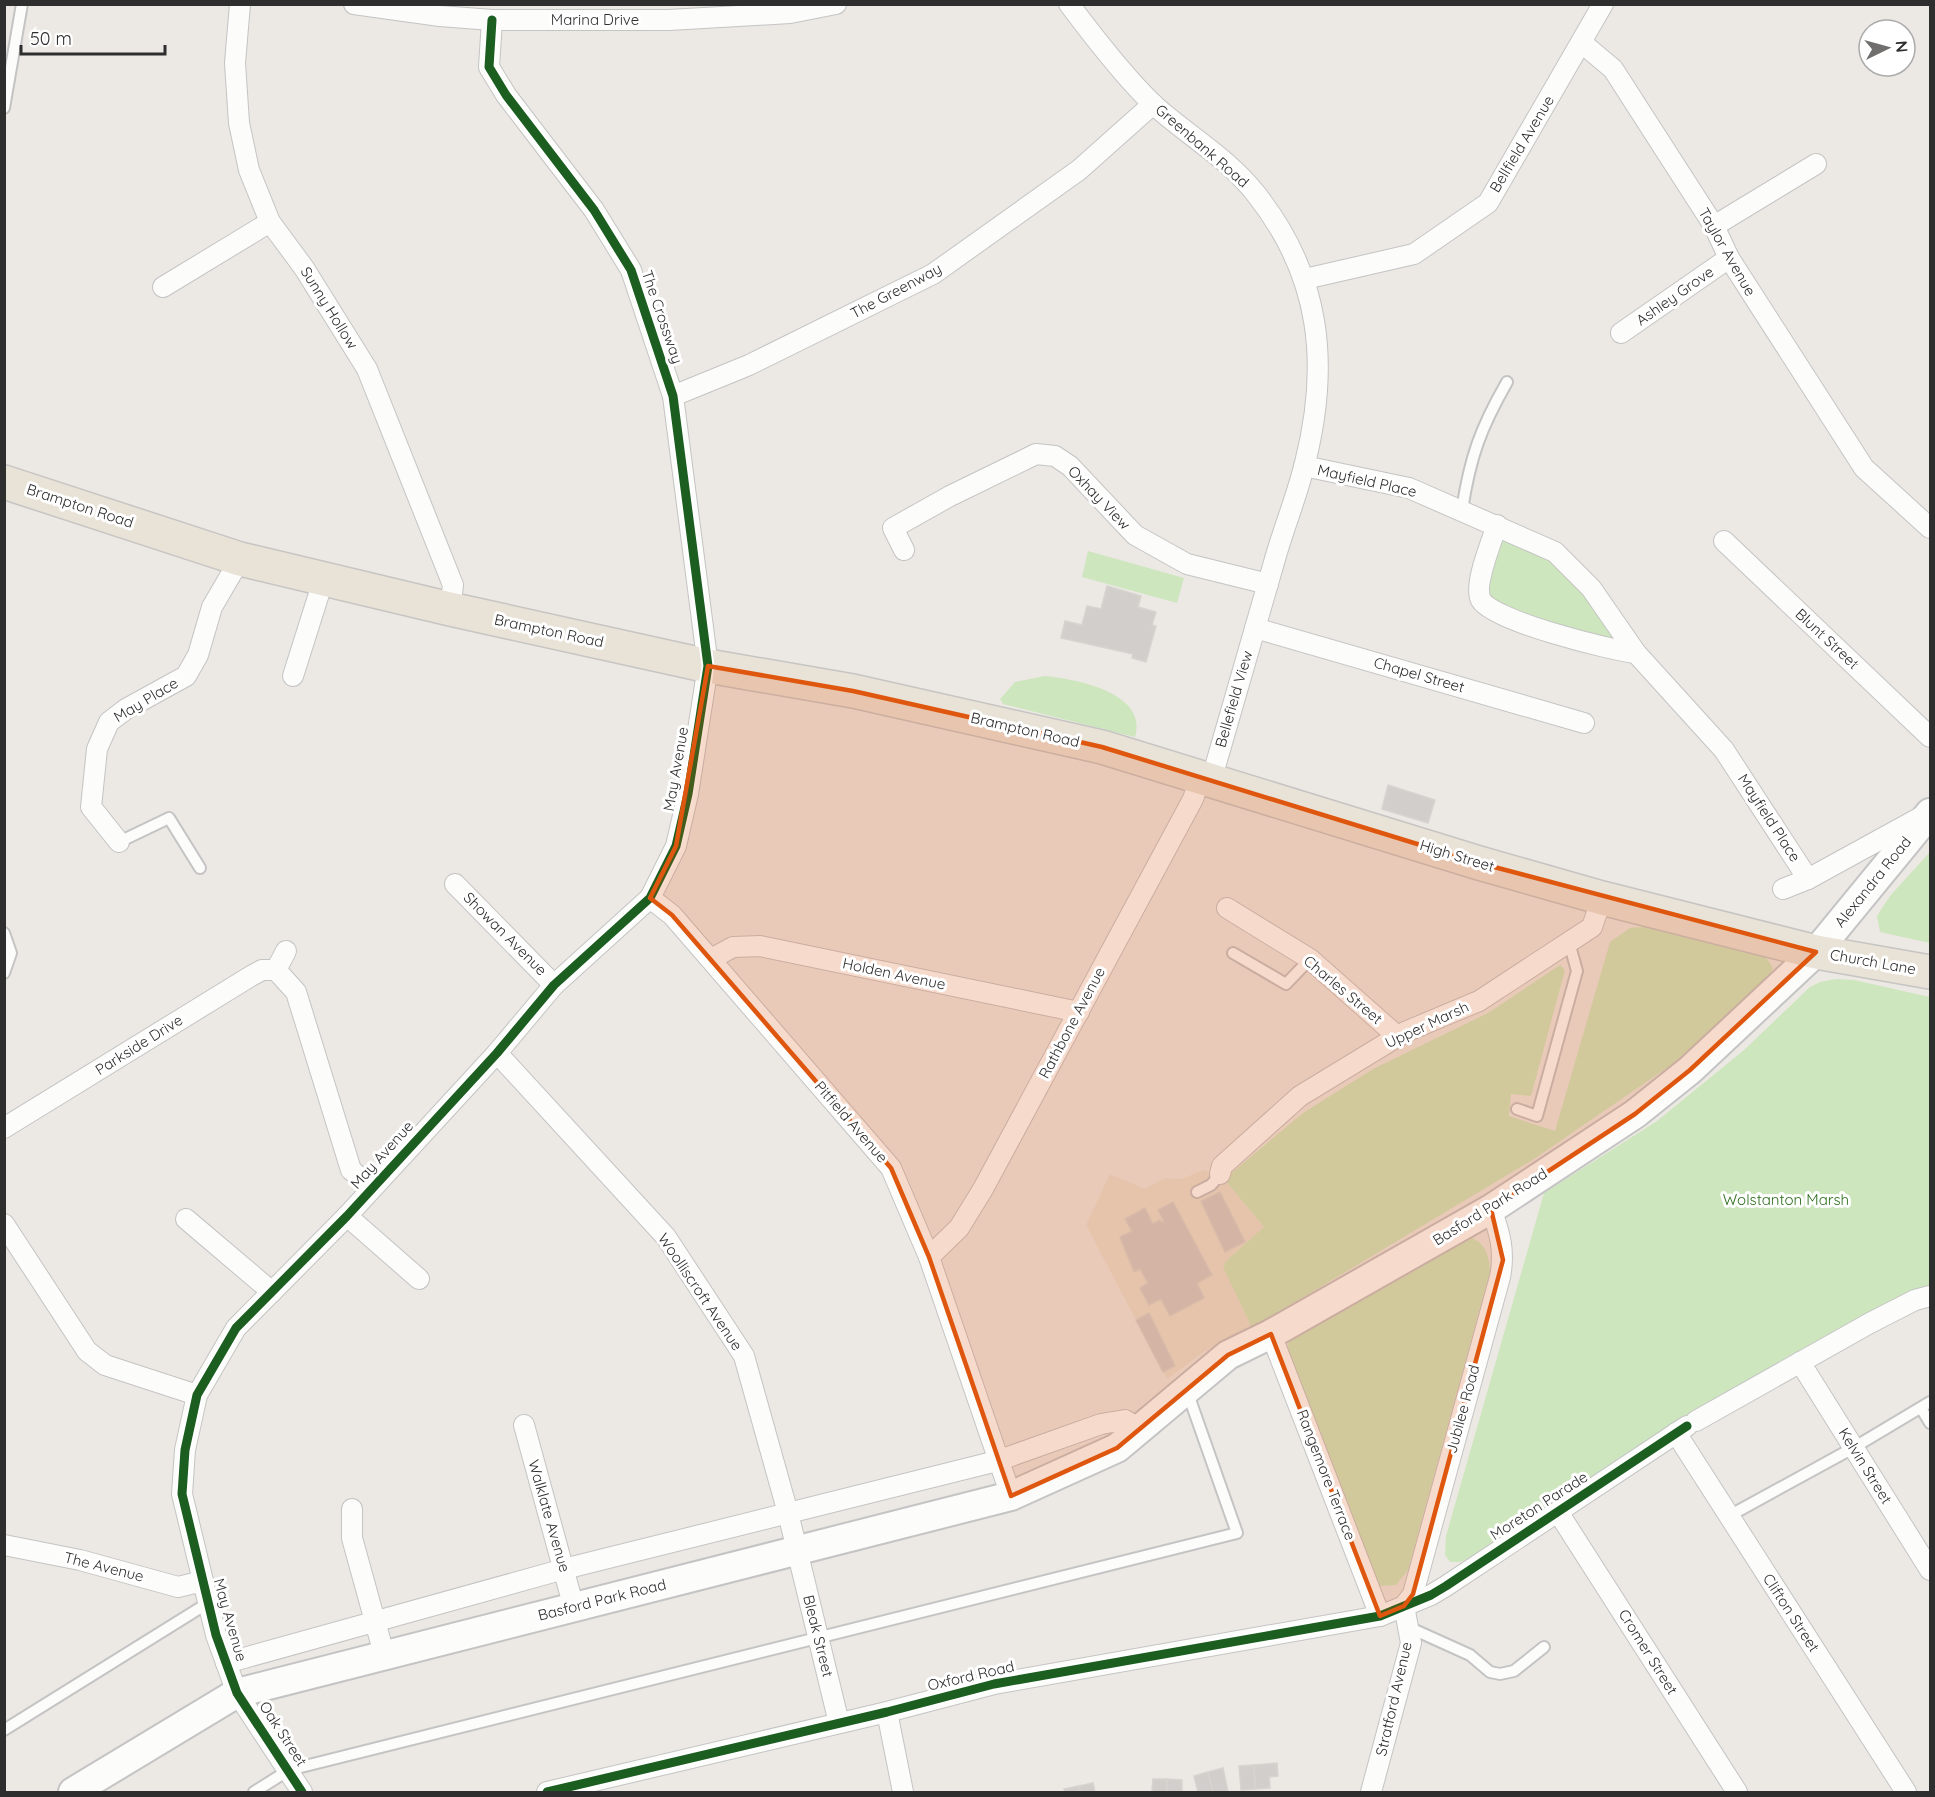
<svg xmlns="http://www.w3.org/2000/svg" width="1935" height="1797" font-family="Quicksand,sans-serif">
<rect width="100%" height="100%" fill="#ece8e4"/>
<!-- education -->
<path fill="#e6e0d3" d="M1204,1170L1224,1179L1264,1227L1226,1261L1223,1267L1252,1328L1205,1351L1167,1379L1086,1225L1110,1174L1145,1189L1165,1178L1181,1179Z"/>
<!-- green -->
<g fill="#cee6be">
<path d="M1497,525L1555,552L1636,653L1481,601Z"/>
<path d="M1088,551L1184,578L1177,603L1082,577Z"/>
<path d="M1045,676C1075,679 1148,692 1135,737L1003,704L1000,699L1015,682Z"/>
<path d="M1930,852V943L1880,932L1877,916L1890,896Z"/>
<path d="M1652,926L1766,957L1773,968L1764,987L1677,1061L1534,1159L1252,1328L1223,1267L1226,1261L1264,1227L1224,1179L1303,1113L1373,1069L1488,1013L1560,965L1565,970L1531,1096L1511,1094L1509,1116L1555,1131L1610,942L1630,928Z"/>
<path d="M1836,979L1854,980L1930,997V1291L1914,1296L1794,1353L1628,1452L1470,1558L1460,1562H1450L1445,1555L1446,1536L1544,1193L1657,1121L1744,1050L1810,987L1820,982Z"/>
<path d="M1466,1236C1485,1241 1489,1254 1490,1272L1408,1570L1396,1585L1379,1586L1287,1355L1289,1339Z"/>
</g>
<!-- building -->
<g fill="#d1cecb" stroke="#d7d4d0" stroke-width="1.5">
<path d="M1107,586L1141,596L1138,607L1156,612L1152,625L1156,626L1146,662L1132,658L1133,654L1061,638L1065,621L1082,625L1087,606L1101,609Z"/>
<path d="M1388,785L1435,800L1428,823L1382,809Z"/>
<path d="M1220,1192L1245,1242L1225,1252L1201,1201Z"/>
<path d="M1173,1202L1212,1275L1197,1283L1204,1298L1170,1316L1161,1299L1149,1305L1140,1288L1148,1283L1140,1269L1134,1272L1120,1237L1132,1231L1125,1219L1145,1208L1153,1224L1160,1220L1161,1222L1164,1221L1158,1210Z"/>
<path d="M1149,1313L1175,1366L1163,1372L1136,1320Z"/>
<path d="M1277,1763L1278,1776L1269,1777L1270,1788L1255,1789L1254,1765Z"/>
<path d="M1254,1765L1255,1789L1241,1790L1239,1766Z"/>
<path d="M1223,1768L1228,1792H1213L1208,1772Z"/>
<path d="M1208,1772L1213,1792H1198L1194,1776Z"/>
<path d="M1153,1779H1167V1792H1152Z"/>
<path d="M1167,1779L1182,1780V1792H1167Z"/>
<path d="M1093,1783L1095,1792H1080L1079,1786Z"/>
<path d="M1079,1786L1080,1792H1065L1064,1789Z"/>
</g>
<g fill="none" stroke-linecap="round" stroke-linejoin="round">
<!-- service casing -->
<g stroke="#c5c4c5" stroke-width="14">
<g id="service">
<path d="M4,108L22,4"/>
<path d="M1462,510C1470,458 1480,429 1507,382"/>
<path d="M119,842L169,818L200,868"/>
<path d="M4,933L11,953L4,973"/>
<path d="M1233,953L1286,984L1310,959"/>
<path d="M1517,1109L1537,1116L1577,971L1569,942"/>
<path d="M1197,1192L1211,1185L1220,1174"/>
<path d="M1921,1408L1930,1423"/>
<path d="M1729,1516L1853,1448L1930,1402"/>
<path d="M1408,1627L1470,1655L1490,1672L1500,1674L1514,1671L1544,1647"/>
<path d="M4,1730L208,1603"/>
<path d="M254,1792L289,1770L1237,1533L1187,1391"/>
</g>
</g>
<!-- minor casing -->
<g stroke="#c5c4c5" stroke-width="22">
<g id="minor">
<path d="M240,4L235,63L239,123L249,170L270,222L304,268L367,369L453,585L450,609"/>
<path d="M354,4L440,16L492,20H669L790,13L836,4"/>
<path d="M1069,4C1093,36 1125,78 1154,105C1187,135 1228,158 1256,194C1321,276 1330,364 1305,463C1297,496 1284,527 1275,559C1254,633 1233,707 1211,781"/>
<path d="M1582,43L1613,69L1714,226L1729,258L1864,468L1930,528"/>
<path d="M1714,226L1816,164"/>
<path d="M1305,279L1414,254L1488,203L1603,4"/>
<path d="M163,287L270,222"/>
<path d="M1621,333L1729,258"/>
<path d="M673,396L749,365L933,274L1079,170L1153,104"/>
<path d="M1304,466L1409,488L1555,552L1591,588L1636,653L1724,750L1808,879L1921,817"/>
<path d="M1497,525C1492,541 1473,585 1481,600C1493,621 1610,650 1636,653"/>
<path d="M1724,541L1930,737"/>
<path d="M904,550L893,528L950,496L1036,454L1055,456L1070,466L1135,535L1187,564L1268,584"/>
<path d="M1255,628L1584,723"/>
<path d="M293,676L324,578"/>
<path d="M119,842L91,807L97,749L109,722L126,709L186,676L198,655L212,607L240,559"/>
<path d="M455,884L554,985"/>
<path d="M1783,889L1808,879"/>
<path d="M650,898L672,915L891,1168L929,1257L1011,1496"/>
<path d="M1227,908L1310,959L1397,1036"/>
<path d="M711,959L733,947L760,946L1079,1012"/>
<path d="M276,970L286,951"/>
<path d="M497,1053L666,1237L744,1356L788,1513L839,1723"/>
<path d="M4,1128L251,976L262,970H276L296,992L351,1170L371,1187"/>
<path d="M1220,1174L1222,1166L1300,1096L1405,1032L1479,1001L1592,927L1602,898"/>
<path d="M347,1216L419,1279"/>
<path d="M186,1219L272,1292"/>
<path d="M4,1224L87,1351L105,1365L197,1395"/>
<path d="M929,1257L959,1228L983,1189L1193,799L1200,778"/>
<path d="M1271,1334L1380,1616"/>
<path d="M1800,1362L1930,1570"/>
<path d="M1696,1421L1870,1323L1915,1300L1930,1296"/>
<path d="M524,1425L574,1608"/>
<path d="M1676,1433L1906,1792"/>
<path d="M352,1509V1538L384,1654"/>
<path d="M1558,1512L1737,1792"/>
<path d="M4,1545L80,1560L178,1587L203,1581"/>
<path d="M1404,1606L1413,1594L1500,1277C1505,1251 1500,1233 1491,1209"/>
<path d="M226,1663L564,1569L997,1461L1101,1424L1125,1420L1140,1429"/>
<path d="M887,1712L903,1792"/>
<path d="M302,1792L237,1693L216,1635L182,1494L185,1450L197,1395L236,1328L347,1216L497,1053L554,985L650,898L676,846L688,794L708,666L673,396L631,270L594,210L506,95L489,67L492,20"/>
<path d="M547,1792L887,1712L994,1684L1380,1616L1431,1595L1446,1586L1687,1426"/>
<path d="M1371,1792L1411,1643L1404,1606"/>
</g>
</g>
<!-- secondary casing -->
<g stroke="#c5c4c5" stroke-width="32">
<path id="secondary" d="M73,1792L237,1693L1011,1496L1117,1448L1228,1355L1271,1334L1491,1209L1635,1114L1690,1070L1816,952L1930,813"/>
</g>
<!-- trunk casing -->
<g stroke="#c6c5c4" stroke-width="36">
<path id="trunk" d="M4,482L240,559L450,609L708,666L853,691L1102,747L1479,863L1602,898L1816,952L1930,972"/>
</g>
<!-- service -->
<use href="#service" stroke="#fcfcfb" stroke-width="10"/>
<!-- minor -->
<use href="#minor" stroke="#fcfcfb" stroke-width="20"/>
<!-- secondary -->
<use href="#secondary" stroke="#fcfcfb" stroke-width="28"/>
<!-- trunk -->
<use href="#trunk" stroke="#e9e2d6" stroke-width="33"/>
<!-- cycleway casing -->
<g stroke="#fff" stroke-width="13">
<g id="cycleway">
<path d="M302,1792L237,1693L216,1635L182,1494L185,1450L197,1395L236,1328L347,1216L497,1053L554,985L650,898L676,846L688,794L708,666L673,396L631,270L594,210L506,95L489,67L492,20"/>
<path d="M547,1792L887,1712L994,1684L1380,1616L1431,1595L1446,1586L1687,1426"/>
</g>
</g>
<!-- cycleway -->
<use href="#cycleway" stroke="#1b5e20" stroke-width="9"/>
</g>
<!-- marked area -->
<path fill="#df570e" fill-opacity="0.2" stroke="#df570e" stroke-width="4.5" stroke-linejoin="round" d="M708,666L853,691L1102,747L1479,863L1816,952L1690,1070L1635,1114L1491,1209L1503,1260L1413,1594L1404,1606L1380,1616L1271,1334L1228,1355L1117,1448L1011,1496L929,1257L891,1168L672,915L650,898L676,846Z"/>
<g text-anchor="middle" stroke-width="6" stroke-linejoin="round" paint-order="stroke">
<!-- street labels -->
<g font-size="15" fill="#2e2e2e" stroke="#fff">
<text x="595" y="25">Marina Drive</text>
<text transform="translate(1522 144) rotate(-59)" y="5">Bellfield Avenue</text>
<text transform="translate(1202 146) rotate(41)" y="5">Greenbank Road</text>
<text transform="translate(1727 252) rotate(60)" y="5">Taylor Avenue</text>
<text transform="translate(896 291) rotate(-28)" y="5">The Greenway</text>
<text transform="translate(1675 296) rotate(-35)" y="5">Ashley Grove</text>
<text transform="translate(329 308) rotate(58)" y="5">Sunny Hollow</text>
<text transform="translate(662 317) rotate(71)" y="5">The Crossway</text>
<text transform="translate(1367 481) rotate(13)" y="5">Mayfield Place</text>
<text transform="translate(1099 498) rotate(46)" y="5">Oxhay View</text>
<text transform="translate(80 506) rotate(18)" y="5">Brampton Road</text>
<text transform="translate(549 631) rotate(12)" y="5">Brampton Road</text>
<text transform="translate(1827 639) rotate(43)" y="5">Blunt Street</text>
<text transform="translate(1419 675) rotate(16)" y="5">Chapel Street</text>
<text transform="translate(1234 699) rotate(-74)" y="5">Bellefield View</text>
<text transform="translate(146 700) rotate(-31)" y="5">May Place</text>
<text transform="translate(1025 730) rotate(13)" y="5">Brampton Road</text>
<text transform="translate(676 769) rotate(-80)" y="5">May Avenue</text>
<text transform="translate(1769 818) rotate(57)" y="5">Mayfield Place</text>
<text transform="translate(1457 856) rotate(17)" y="5">High Street</text>
<text transform="translate(1873 882) rotate(-51)" y="5">Alexandra Road</text>
<text transform="translate(505 934) rotate(45)" y="5">Showan Avenue</text>
<text transform="translate(1873 962) rotate(10)" y="5">Church Lane</text>
<text transform="translate(894 974) rotate(12)" y="5">Holden Avenue</text>
<text transform="translate(1343 990) rotate(40)" y="5">Charles Street</text>
<text transform="translate(1072 1023) rotate(-62)" y="5">Rathbone Avenue</text>
<text transform="translate(1427 1025) rotate(-25)" y="5">Upper Marsh</text>
<text transform="translate(139 1045) rotate(-32)" y="5">Parkside Drive</text>
<text transform="translate(851 1122) rotate(49)" y="5">Pitfield Avenue</text>
<text transform="translate(382 1155) rotate(-48)" y="5">May Avenue</text>
<text transform="translate(1490 1207) rotate(-32)" y="5">Basford Park Road</text>
<text transform="translate(700 1292) rotate(56)" y="5">Woolliscroft Avenue</text>
<text transform="translate(1463 1409) rotate(-75)" y="5">Jubilee Road</text>
<text transform="translate(1865 1466) rotate(58)" y="5">Kelvin Street</text>
<text transform="translate(1326 1475) rotate(69)" y="5">Rangemore Terrace</text>
<text transform="translate(1539 1506) rotate(-33)" y="5">Moreton Parade</text>
<text transform="translate(549 1516) rotate(74)" y="5">Walklate Avenue</text>
<text transform="translate(104 1567) rotate(14)" y="5">The Avenue</text>
<text transform="translate(602 1600) rotate(-14)" y="5">Basford Park Road</text>
<text transform="translate(1791 1613) rotate(57)" y="5">Clifton Street</text>
<text transform="translate(230 1620) rotate(74)" y="5">May Avenue</text>
<text transform="translate(818 1636) rotate(76)" y="5">Bleak Street</text>
<text transform="translate(1648 1652) rotate(58)" y="5">Cromer Street</text>
<text transform="translate(971 1676) rotate(-13)" y="5">Oxford Road</text>
<text transform="translate(1394 1699) rotate(-77)" y="5">Stratford Avenue</text>
<text transform="translate(283 1734) rotate(57)" y="5">Oak Street</text>
</g>
<!-- park labels -->
<g font-size="15" fill="#2c6e1b" stroke="#fff">
<text x="1786" y="1205">Wolstanton Marsh</text>
</g>
</g>
<!-- border -->
<rect width="1935" height="1797" fill="none" stroke="#2e2e2e" stroke-width="12"/>
<!-- north arrow -->
<g transform="translate(1887 48) rotate(85)"><circle r="28" fill="#ffffff" stroke="#ababab" stroke-width="1.5"/>
<path d="M0-4.5L10 22L0 15L-10 22Z" fill="#706f6e"/>
<text y="-9" font-size="16" font-weight="bold" text-anchor="middle" fill="#2e2e2e">N</text>
</g>
<!-- scale -->
<path d="M21 45v9h144v-9" fill="none" stroke="#2e2e2e" stroke-width="3"/>
<text x="30" y="45" font-size="18" fill="#2e2e2e" stroke="#ffffff" stroke-width="4.5" paint-order="stroke">50 m</text>
</svg>
